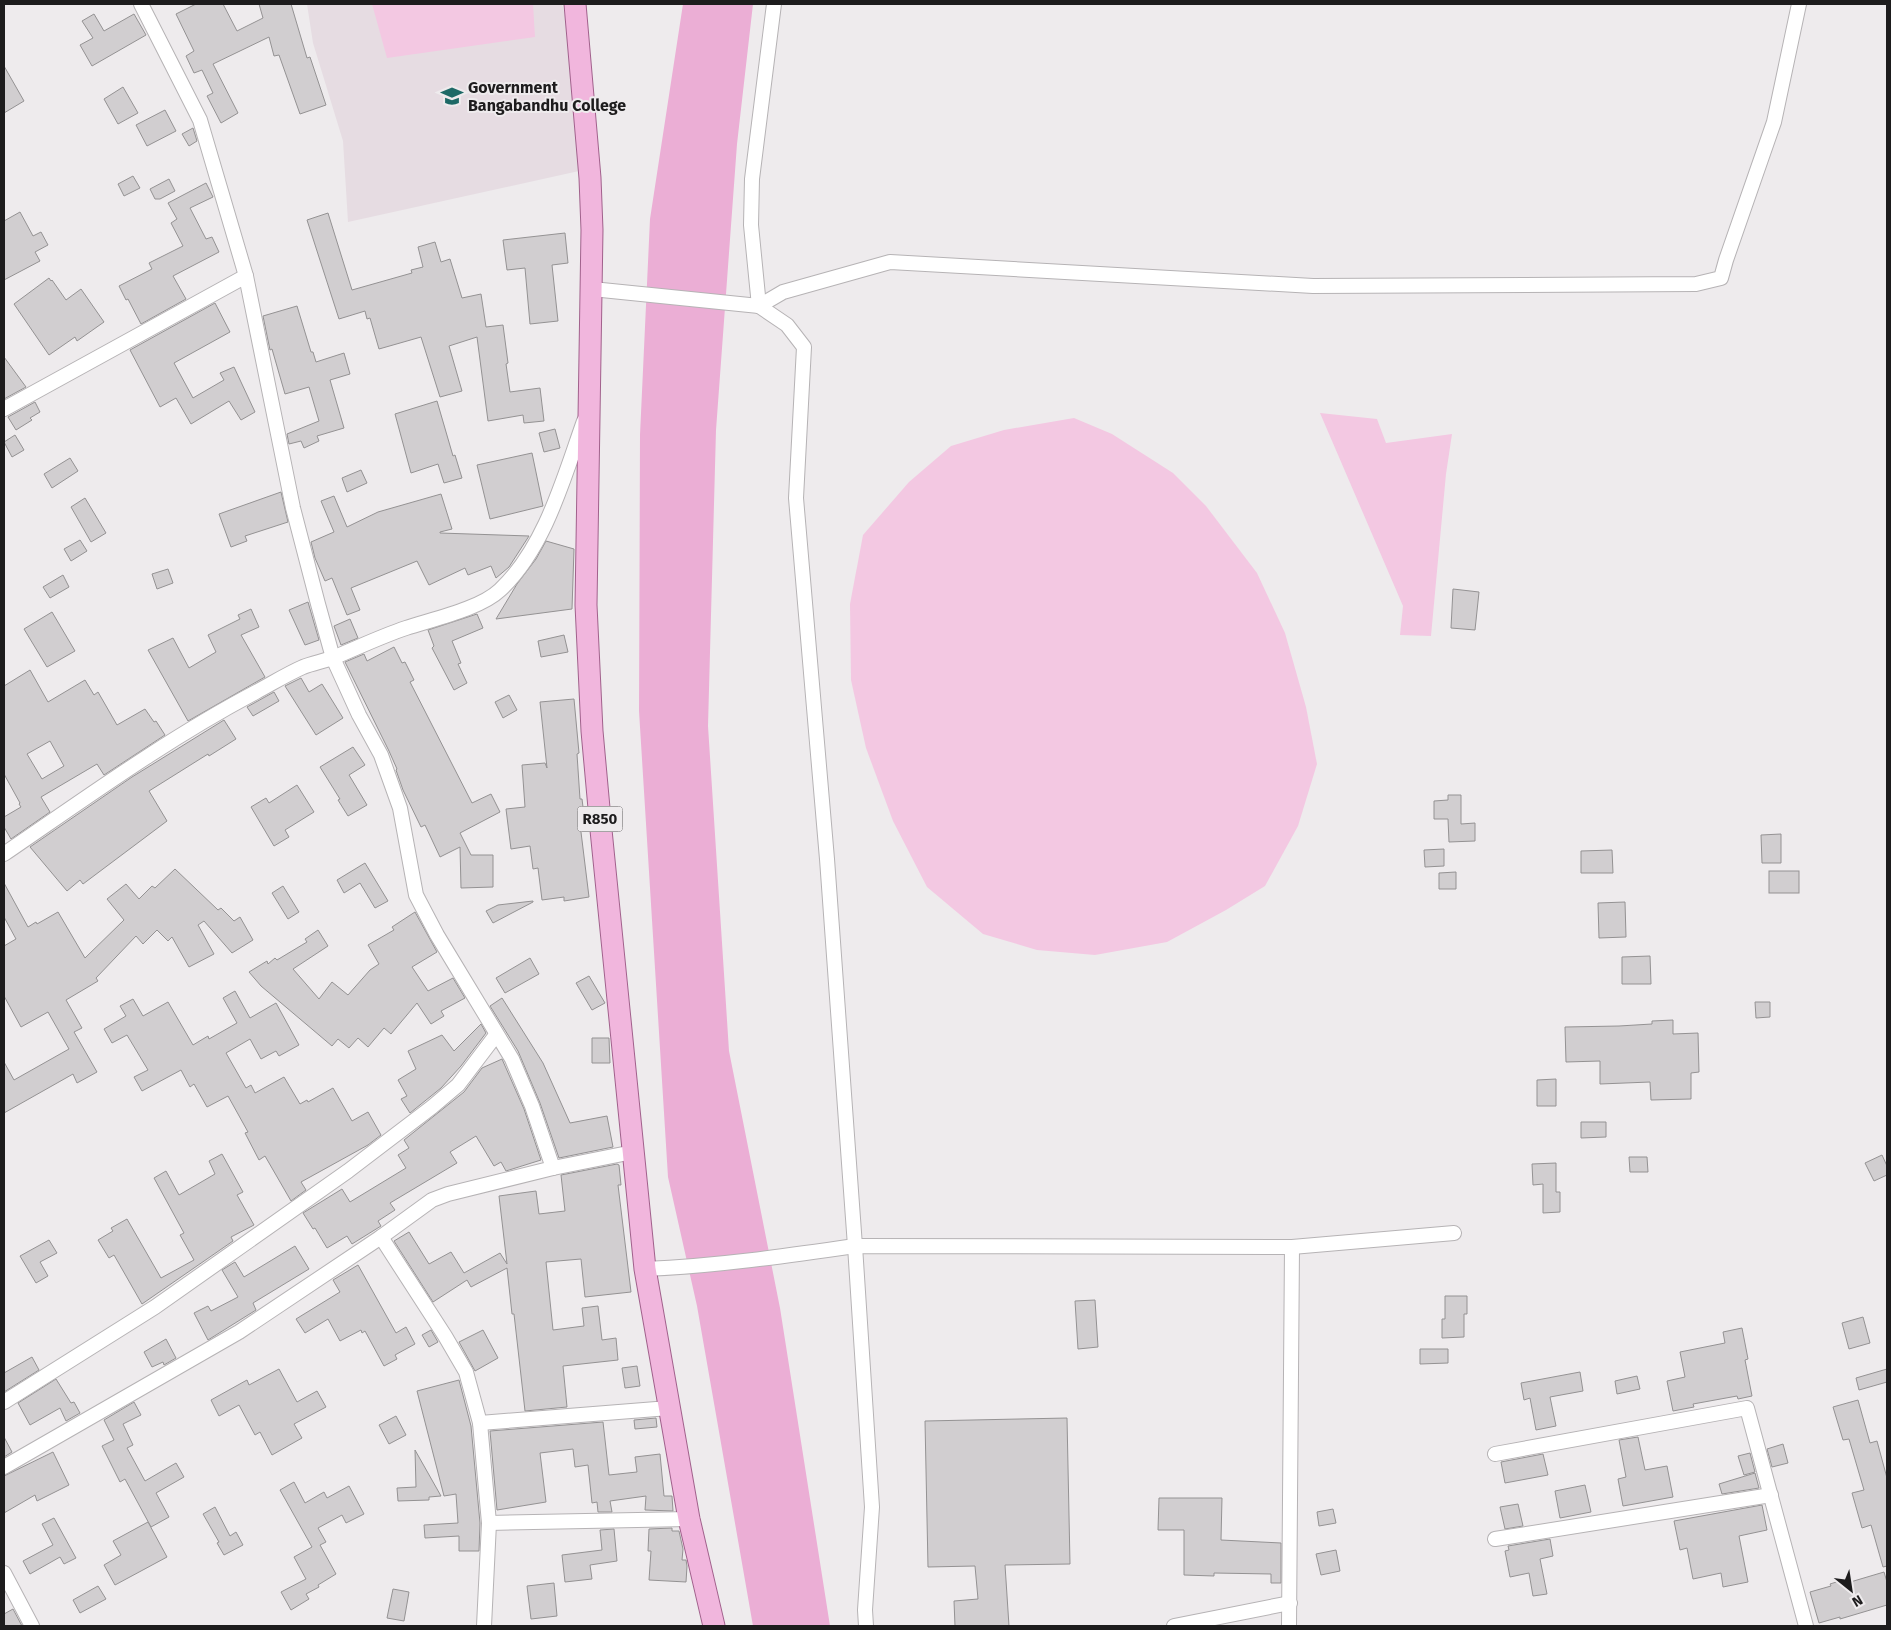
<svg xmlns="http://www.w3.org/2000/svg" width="1891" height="1630" font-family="'Fira Sans',sans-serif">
<rect width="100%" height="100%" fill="#eeebed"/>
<!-- built -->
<path fill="#e6dce2" d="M307,4H562L574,50L579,171L348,222L343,141L313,43Z"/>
<!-- green -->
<g fill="#f3c8e2">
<path d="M372,4H533L535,37L387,58Z"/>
<path d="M1320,413L1377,419L1386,443L1452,434L1446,474L1431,636L1400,635L1403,606Z"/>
<path d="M1074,418L1112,434L1173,473L1206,506L1257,573L1285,633L1306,707L1317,764L1298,826L1265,886L1226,910L1167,942L1095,955L1037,950L983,934L927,887L893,821L866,748L851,680L850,604L863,535L909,482L951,446L1004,430Z"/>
</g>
<!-- water -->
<path fill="#ebaed5" d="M683,4H753L737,144L716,430L708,726L729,1051L780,1308L830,1626H753L697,1306L668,1177L639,711L640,435L650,219Z"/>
<!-- building -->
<g fill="#d1ced0" stroke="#949293" fill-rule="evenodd">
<path d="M196,4H223L237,31L263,18L259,4H291L307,58L310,57L326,105L300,114L279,55L274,56L269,37L213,64L238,113L221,123L207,96L213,93L202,70L194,73L186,56L194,51L176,14Z"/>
<path d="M94,14L104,31L134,14L146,35L92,66L80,45L93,38L82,21Z"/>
<path d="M4,66L24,101L4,113Z"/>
<path d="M123,87L138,113L118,124L104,99Z"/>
<path d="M165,110L176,131L147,146L136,125Z"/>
<path d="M193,128L197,141L189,146L182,134Z"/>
<path d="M133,176L140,188L124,196L118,184Z"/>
<path d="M169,179L175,191L160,199H155L150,189Z"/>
<path d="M206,183L213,197L190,208L206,239L212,237L219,252L173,276L186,299L141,324L128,299L126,300L119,286L152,269L149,263L183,246L171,223L177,219L168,203Z"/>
<path d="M20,212L33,236L41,232L48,245L35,252L40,261L4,280V221Z"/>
<path d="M328,213L352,290L412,273L411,270L423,267L418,247L435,242L441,262L450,259L462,298L481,294L486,327L503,325L508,363L506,364L510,392L540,388L544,421L524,423L523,415L488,421L477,337L449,346L462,391L440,397L421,337L379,349L370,318L367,319L365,311L339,319L307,220Z"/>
<path d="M565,233L568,263L552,265L558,321L530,324L525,268L507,270L503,240Z"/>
<path d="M49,278L51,281L52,280L66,300L81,289L104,322L77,341L75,337L49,355L14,304Z"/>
<path d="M215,303L230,332L174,363L193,398L224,380L220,373L234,367L255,412L241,420L229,401L191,424L176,398L160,407L130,350Z"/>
<path d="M297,306L311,352H313L316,362L344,353L350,374L330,380L344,428L317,436L319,441L304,448L301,441L289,444L287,434L319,421L309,387L285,394L272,349L270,350L263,316Z"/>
<path d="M4,357L26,387L4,399Z"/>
<path d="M437,401L453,456L455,455L462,478L444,483L438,464L411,473L395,414Z"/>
<path d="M35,402L40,412L30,418L32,420L16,430L8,417Z"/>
<path d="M555,429L560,448L544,452L539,433Z"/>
<path d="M15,435L24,450L12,457L4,442Z"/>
<path d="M532,453L543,506L490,519L477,465Z"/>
<path d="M70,458L78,471L52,488L44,474Z"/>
<path d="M361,470L367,483L347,492L342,478Z"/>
<path d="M281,492L288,522L245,536L247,541L231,547L219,514Z"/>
<path d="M441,494L452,529L440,532V533L529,536L509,567L496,578L491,566L468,575L465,568L429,585L417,561L351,588L360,610L347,615L332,578L325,581L315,558L311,542L334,532L321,501L334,496L347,527L378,512Z"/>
<path d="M85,498L106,533L91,542L71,507Z"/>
<path d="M80,540L87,551L71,561L64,549Z"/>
<path d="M546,541L574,549L572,609L496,619L517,584L536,559Z"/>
<path d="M168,569L173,583L157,589L152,574Z"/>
<path d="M63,575L69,587L50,598L43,587Z"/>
<path d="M1453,589L1479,592L1475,630L1451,628Z"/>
<path d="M308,602L319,640L305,645L289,610Z"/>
<path d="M251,609L259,627L241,635L265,677L188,721L148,650L173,638L189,668L216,652L208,635L240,619L238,615Z"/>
<path d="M52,612L75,651L47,667L24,629Z"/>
<path d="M477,614L483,628L452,641L461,663L458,664L467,683L454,690L432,648L434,646L428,630Z"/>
<path d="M350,619L358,638L341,645L334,626Z"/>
<path d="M564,635L568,652L541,657L538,641Z"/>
<path d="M394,647L402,663L405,662L414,680L410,682L472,803L491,794L500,812L460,833L471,855H493V887L461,888L460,847L440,857L425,825L421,827L403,790L396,770L397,769L389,751L345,662L364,654L367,661Z"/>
<path d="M30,670L48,702L85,680L94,695L98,692L117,725L145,709L154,722L156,721L165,735L104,775L97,764L41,797L50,812L11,839L4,827V817L21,807L19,804L20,803L4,774V686ZM50,741L64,766L42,779L27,754Z"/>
<path d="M301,678L309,692L322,684L343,718L316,735L285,686Z"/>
<path d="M274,692L279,701L253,716L247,707Z"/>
<path d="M509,695L517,710L503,718L495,702Z"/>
<path d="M574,699L579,753L577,754L580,799H582L585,823L580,824L589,897L564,901V897L542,900L538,868L533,869L530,846L511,849L506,809L525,807L522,765L545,763L547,768L540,702Z"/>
<path d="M224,720L236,739L209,756L208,754L149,791L167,821L83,884L80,880L67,891L30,847L132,777Z"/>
<path d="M353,747L365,765L349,775L367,805L348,816L338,800L340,799L320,767Z"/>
<path d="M297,785L314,812L285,830L289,837L274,846L251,807L266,798L269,803Z"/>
<path d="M1448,795H1461V824L1475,823V841L1449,842L1448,819H1434V801L1448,800Z"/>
<path d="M1781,834V863H1762L1761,835Z"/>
<path d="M1444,849V866L1425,867L1424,850Z"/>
<path d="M1612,850L1613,873H1581V851Z"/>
<path d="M365,863L388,901L375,908L360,883L344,893L337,880Z"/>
<path d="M175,869L218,910L221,908L234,921L240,917L253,940L232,953L204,921L198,925L214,954L189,967L172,937L168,941L157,930L143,944L136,936L96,978L98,981L66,1000L82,1028L74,1032L97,1072L77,1083L73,1074L4,1113V1062L14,1080L69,1049L48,1012L21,1027L4,996V946L16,939L4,917V883L28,927L36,922L37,924L58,912L85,958L124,920L107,899L126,884L139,899L152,886L155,888Z"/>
<rect x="1769" y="871" width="30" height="22"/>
<path d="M1456,872V889H1439V873Z"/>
<path d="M283,886L299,912L288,919L272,893Z"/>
<path d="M533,901V902L493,923L486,911L498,905Z"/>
<path d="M1625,902L1626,937L1599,938L1598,903Z"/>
<path d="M415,912L437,952L412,967L428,991L453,978L465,998L441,1011L444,1016L431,1024L417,1003L391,1034L384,1028L368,1047L358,1038L349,1048L338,1039L332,1046L261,986L249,972L267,961L268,964L275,958L277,960L307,942L305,939L318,930L328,946L293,969L319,999L332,982L348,995L370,970L379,964L368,945L394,930L392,927Z"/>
<path d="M1650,956L1651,984H1622V957Z"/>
<path d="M530,958L539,974L505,993L496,978Z"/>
<path d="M589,976L605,1003L592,1010L576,983Z"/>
<path d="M235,991L250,1018L276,1003L299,1045L279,1056L276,1051L261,1059L250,1039L226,1053L246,1088L251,1085L255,1093L284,1077L300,1104L307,1100L308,1102L333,1088L352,1121L368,1112L381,1135L368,1145L301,1182L306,1190L291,1201L265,1156L259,1160L245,1133L248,1132L228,1096L207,1107L194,1084L190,1087L181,1070L142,1091L134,1077L148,1070L127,1035L112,1043L104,1029L126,1016L120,1006L133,999L143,1016L168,1002L193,1045L208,1036L209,1039L237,1023L223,998Z"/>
<path d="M502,998L543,1063L570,1123L607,1116L613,1147L559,1158L540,1103L518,1051L490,1006Z"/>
<path d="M1755,1002H1770V1017L1756,1018Z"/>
<path d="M1673,1020V1034L1698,1033L1699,1072L1691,1073V1099L1651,1100L1650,1082L1600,1084V1061L1566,1062L1565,1027L1619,1026L1652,1024V1021Z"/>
<path d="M481,1024L486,1033L461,1066L441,1088L410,1113L401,1099L407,1096L398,1080L416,1069L408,1051L442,1035L454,1051Z"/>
<path d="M592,1038H609L610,1063H592Z"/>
<path d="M502,1059L524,1109L541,1160L506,1171L501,1162L494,1166L476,1136L450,1152L457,1163L390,1203L395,1210L378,1221L381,1226L352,1244L347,1236L327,1248L315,1228L313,1229L303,1213L342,1189L350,1202L406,1168L398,1155L409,1148L404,1140L464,1092L482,1068Z"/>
<path d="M1556,1079V1106H1537V1080Z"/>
<path d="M1581,1122H1606V1137L1581,1138Z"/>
<path d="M222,1154L243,1192L237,1195L254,1225L231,1237L233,1241L142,1304L114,1255L109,1258L98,1240L113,1231L111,1228L127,1219L161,1278L194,1260L180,1235L184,1233L154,1178L166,1171L179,1195L215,1174L209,1161Z"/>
<path d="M1882,1155L1887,1166V1175L1874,1181L1865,1163Z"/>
<path d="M1629,1157H1647L1648,1172H1630Z"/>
<path d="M1556,1163V1192H1560V1212L1543,1213V1184L1533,1185L1532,1164Z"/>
<path d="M617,1164L619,1165L621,1185H618L631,1292L585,1297L581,1259L546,1262L553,1330L584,1326L582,1308L598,1306L602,1340L616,1338L618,1360L563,1366L567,1407L525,1411L514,1314H512L507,1268L471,1287L467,1280L433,1302L394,1241L409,1232L429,1264L451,1252L464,1273L500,1253L507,1264L499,1196L536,1191L539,1214L565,1211L561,1175Z"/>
<path d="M49,1240L57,1253L40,1262L48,1276L36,1283L20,1256Z"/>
<path d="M295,1246L309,1269L253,1303L256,1310L208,1340L194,1313L208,1306L211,1311L238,1297L222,1270L235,1262L244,1277Z"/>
<path d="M358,1265L396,1333L406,1327L415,1344L395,1355L397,1359L384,1366L365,1331L362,1333L361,1330L340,1341L328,1319L305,1333L296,1319L340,1292L333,1280Z"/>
<path d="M1445,1296H1467V1314H1464V1337L1442,1338V1319H1445Z"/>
<path d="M1095,1300L1098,1347L1078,1349L1075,1301Z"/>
<path d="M1863,1317L1870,1343L1849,1349L1842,1323Z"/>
<path d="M1742,1328L1748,1359L1745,1360L1752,1396L1738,1399L1737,1396L1693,1404L1694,1407L1673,1411L1667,1381L1685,1377L1680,1352L1725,1343L1723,1332Z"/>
<path d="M431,1330L438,1342L429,1347L422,1335Z"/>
<path d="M483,1330L498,1358L475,1371L459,1342Z"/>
<path d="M166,1339L176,1358L164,1365L163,1362L152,1367L144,1352Z"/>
<path d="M1420,1349H1448V1363L1420,1364Z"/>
<path d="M32,1357L39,1370L4,1392V1373Z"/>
<path d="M637,1366L640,1386L625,1388L622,1368Z"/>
<path d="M279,1369L297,1402L317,1391L326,1407L294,1424L302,1438L272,1455L260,1432L255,1435L239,1405L219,1416L211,1400L247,1380L249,1385Z"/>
<path d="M1887,1369V1382L1859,1390L1856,1378Z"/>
<path d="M1580,1372L1583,1391L1550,1397L1556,1426L1536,1430L1530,1398L1524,1400L1521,1383Z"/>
<path d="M1637,1376L1640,1389L1617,1394L1615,1381Z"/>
<path d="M56,1379L71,1403L74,1402L80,1413L66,1421L60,1408L30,1425L18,1403Z"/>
<path d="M459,1380L471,1426L480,1523L479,1551H459V1536L425,1538L424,1525L458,1523L456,1494L444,1496L417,1391Z"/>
<path d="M1858,1400L1870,1443L1877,1441L1887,1478V1566L1883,1567L1871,1525L1862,1528L1852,1493L1864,1490L1849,1439L1843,1440L1833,1407Z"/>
<path d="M134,1402L141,1415L123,1424L133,1445L127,1448L145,1481L176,1463L184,1477L156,1493L169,1517L151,1527L125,1479L120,1482L102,1446L114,1440L104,1420Z"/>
<path d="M396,1416L406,1435L389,1444L379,1425Z"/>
<path d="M656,1418L657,1427L635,1429L634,1420Z"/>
<path d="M1067,1418L1070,1564L1005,1565L1009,1626H955L954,1601L978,1599L975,1566L928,1567L925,1421Z"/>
<path d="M603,1422L609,1475L637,1472L635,1457L660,1454L664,1496H672L673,1511L645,1510L646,1496L610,1501L612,1512H598L597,1502L592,1503L588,1465L575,1467L573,1449L540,1453L546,1502L497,1510L490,1431Z"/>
<path d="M4,1437L12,1452L4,1457Z"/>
<path d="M1638,1437L1645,1470L1667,1466L1673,1497L1623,1506L1618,1479L1626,1477L1619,1440Z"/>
<path d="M1783,1444L1788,1463L1772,1467L1767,1449Z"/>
<path d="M415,1450L441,1496L429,1497V1500L398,1501L397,1488L416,1487Z"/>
<path d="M53,1452L69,1485L37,1501L35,1495L4,1513V1476Z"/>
<path d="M1750,1453L1755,1472L1744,1475L1738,1456Z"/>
<path d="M1543,1454L1548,1475L1505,1483L1501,1462Z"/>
<path d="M1755,1473L1759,1488L1722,1494L1719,1484Z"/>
<path d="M294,1482L305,1503L324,1492L327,1498L349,1486L364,1514L346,1523L342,1515L318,1528L326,1542L320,1545L336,1574L318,1585L319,1587L306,1594L309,1599L291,1610L281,1592L306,1579L294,1557L312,1547L280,1490Z"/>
<path d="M1585,1485L1591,1512L1560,1518L1555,1491Z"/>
<path d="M1159,1498H1222L1221,1540L1281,1543V1583H1271V1574L1214,1573V1576L1184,1575V1530H1158Z"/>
<path d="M1518,1504L1523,1526L1505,1529L1500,1507Z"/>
<path d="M1762,1505L1767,1530L1739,1536L1748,1582L1723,1587L1721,1573L1693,1579L1687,1548L1680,1550L1674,1521Z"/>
<path d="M215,1507L230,1536L236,1532L243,1545L224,1555L217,1543L219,1542L203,1514Z"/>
<path d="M1333,1509L1336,1523L1319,1526L1317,1512Z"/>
<path d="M54,1518L76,1558L64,1564L60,1557L30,1574L23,1561L53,1545L42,1524Z"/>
<path d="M148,1522L167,1557L115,1585L104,1565L121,1555L113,1541Z"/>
<path d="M672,1528V1531H679L683,1549L682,1560H686L687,1566L686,1582L649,1580L651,1551H648L649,1529Z"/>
<path d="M614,1529L617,1561L590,1565L592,1579L565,1582L562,1555L602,1550L600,1530Z"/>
<path d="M1550,1539L1553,1556L1540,1559L1547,1594L1533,1596L1529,1573L1510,1577L1505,1551L1509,1550L1508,1546Z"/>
<path d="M1336,1550L1340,1571L1321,1575L1316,1554Z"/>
<path d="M1884,1572L1887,1582V1605L1840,1619V1617L1819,1623L1810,1592L1831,1586L1830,1584L1846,1579L1847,1583Z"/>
<path d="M554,1583L557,1616L531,1619L527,1586Z"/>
<path d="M98,1586L106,1599L80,1613L73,1600Z"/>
<path d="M393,1589L409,1592L404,1621L387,1618Z"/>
<path d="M13,1609L22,1626H4V1614Z"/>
</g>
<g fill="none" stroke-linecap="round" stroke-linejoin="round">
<!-- minor casing -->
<g stroke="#b6b3b5" stroke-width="16">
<g id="minor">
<path d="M141,4L200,120L246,276L293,508L318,604L333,658L359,715L381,755L400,808L416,895L437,935L512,1059L532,1106L553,1168"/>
<path d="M592,289L759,306L787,325L804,347L796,498L827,859L855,1246L872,1507L865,1610L866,1626"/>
<path d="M759,306L783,292L890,262L1313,286L1696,284L1721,278L1726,260L1774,122L1799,4"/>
<path d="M759,306L751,225L752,179L774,4"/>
<path d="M4,409L246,276"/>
<path d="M4,854C86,798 167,739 256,692C271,684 287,674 303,667C313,663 325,661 335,657C359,647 382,636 406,628C433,619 480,609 500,590C545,548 564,477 584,421"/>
<path d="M381,1237L445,1336L466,1372L480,1423L489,1523L484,1626"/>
<path d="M645,1269C716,1266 786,1256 855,1246L1292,1247L1454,1233"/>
<path d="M4,1402L155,1307L348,1171L432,1107L458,1085L496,1035"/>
<path d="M480,1423L669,1408"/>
<path d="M1495,1454L1747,1408L1806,1626"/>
<path d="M4,1467L239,1332L381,1237L432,1200L448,1194L553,1168L633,1152"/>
<path d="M489,1523L689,1519"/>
<path d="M1495,1539L1771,1495"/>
<path d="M4,1573L32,1626"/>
<path d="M1174,1626L1290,1603"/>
<path d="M1289,1626L1292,1247"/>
</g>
</g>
<!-- primary casing -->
<g stroke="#a1618c" stroke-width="23">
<path id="primary" d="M575,4L590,178L592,230L586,605L592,731L601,830L645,1269L689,1519L714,1626"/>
</g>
<!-- minor -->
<use href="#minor" stroke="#fff" stroke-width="14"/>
<!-- primary -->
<use href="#primary" stroke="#f1b6dd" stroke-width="21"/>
</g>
<!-- icons -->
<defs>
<g id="university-bare" transform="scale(1.725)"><path d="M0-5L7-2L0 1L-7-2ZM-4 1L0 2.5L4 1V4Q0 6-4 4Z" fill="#1d6966" stroke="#eeebed" stroke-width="2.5" paint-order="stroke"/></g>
</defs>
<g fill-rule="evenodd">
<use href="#university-bare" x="452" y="96"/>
</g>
<g text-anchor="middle" stroke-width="4" stroke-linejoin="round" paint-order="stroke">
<!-- shield labels -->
<rect fill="#eeebed" stroke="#5c5a5b" stroke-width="1" x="577.5" y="806.5" width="45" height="25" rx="4"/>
<g font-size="15" font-weight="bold" fill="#1d1c1d">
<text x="600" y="824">R850</text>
</g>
<!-- poi labels -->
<g font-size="16" font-weight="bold" fill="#1d1c1d" stroke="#eeebed" text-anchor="start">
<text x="468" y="93">Government<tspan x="468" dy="18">Bangabandhu College</tspan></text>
</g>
</g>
<!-- border -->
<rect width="1891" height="1630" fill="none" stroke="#1d1c1d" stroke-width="10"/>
<!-- north arrow -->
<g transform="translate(1851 1590) rotate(150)" stroke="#eeebed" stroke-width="4" paint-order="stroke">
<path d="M0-4L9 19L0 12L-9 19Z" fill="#1d1c1d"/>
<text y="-8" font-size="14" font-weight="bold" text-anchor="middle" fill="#1d1c1d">N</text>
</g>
</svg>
